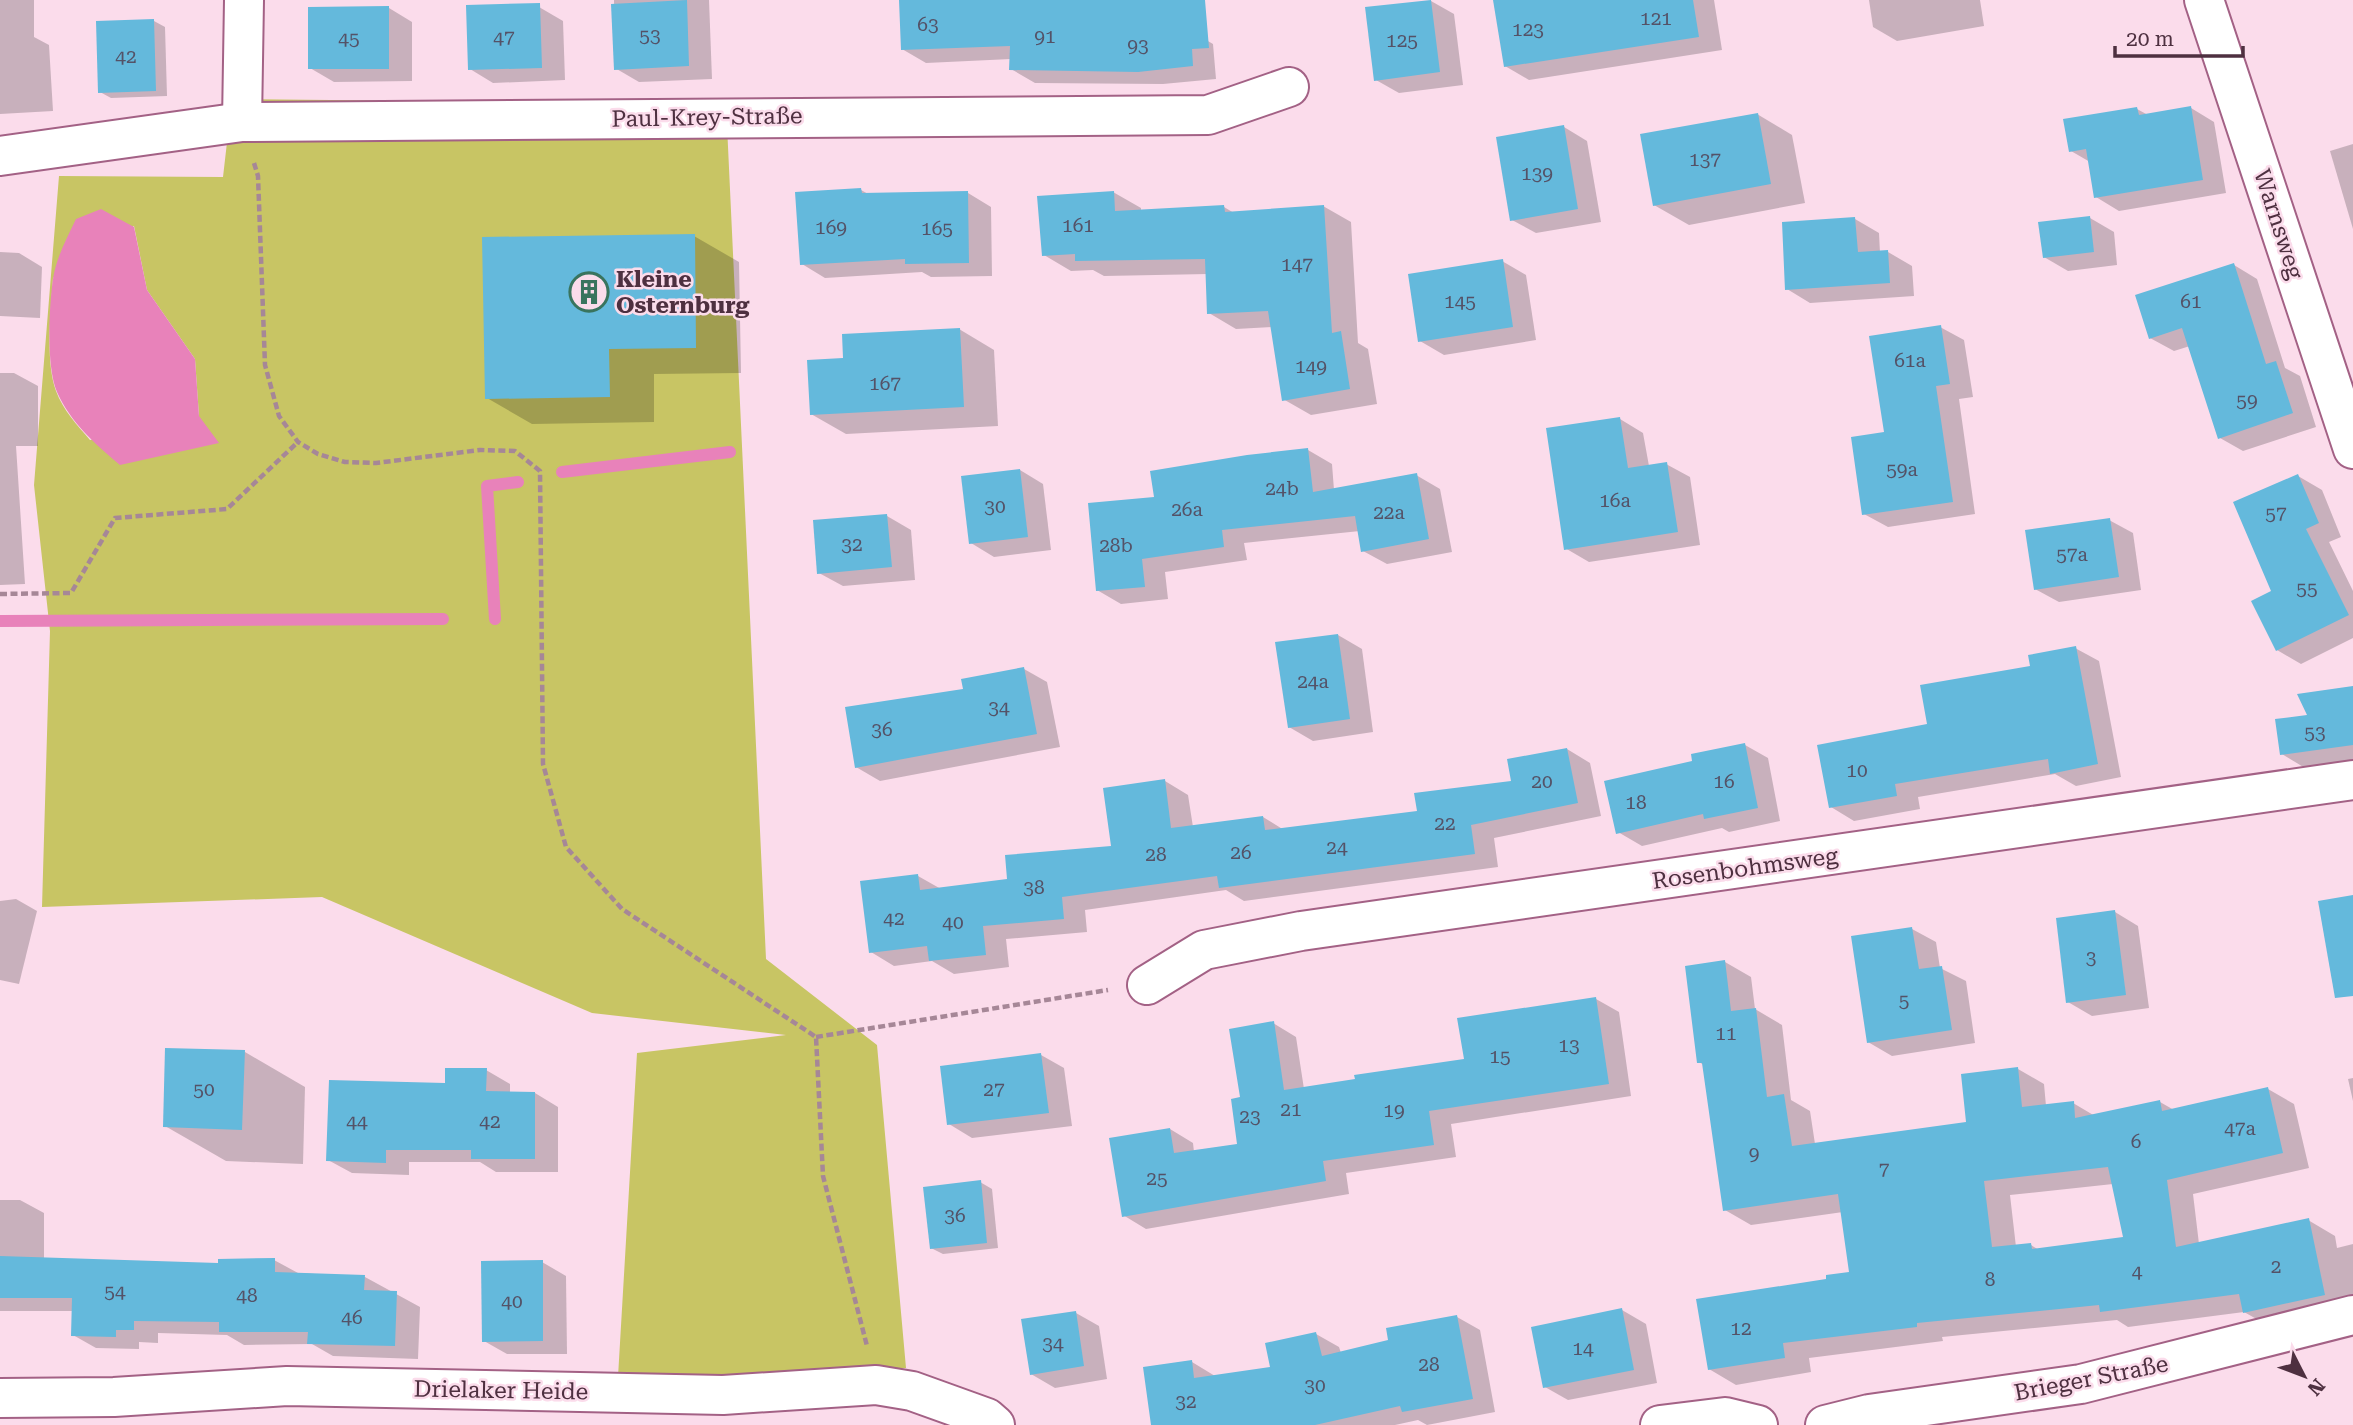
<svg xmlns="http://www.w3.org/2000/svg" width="2353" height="1425" font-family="'Roboto Serif',serif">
<rect width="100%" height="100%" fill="#fbdceb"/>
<!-- green -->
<path fill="#c8c564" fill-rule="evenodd" d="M232,99L726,104L766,959L877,1045L906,1368L849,1373L618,1377L637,1053L786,1035L592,1013L322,897L42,907L50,631L34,485L59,176L223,177ZM134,226L147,290L195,359L199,416L90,440C77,425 63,410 56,391C45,361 51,310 53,278Z"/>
<!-- water -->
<path fill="#e882ba" d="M101,209L134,227L147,290L195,359L199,416L219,443L120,465C95,444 71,423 57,392C46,367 49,307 53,279C56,258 67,238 76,219Z"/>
<!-- shadow -->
<g fill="#0003" fill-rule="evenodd">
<path d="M0,0H34V37L49,45L53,111L0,114Z"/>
<path d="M614,0H709L712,79L639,82L615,68Z"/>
<path d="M900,0H978L1189,30L1213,44L1216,79L1163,84L1035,83L1011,69V59L926,63L902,49Z"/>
<path d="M1495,0H1714L1722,50L1529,80L1505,66Z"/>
<path d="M1869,0H1980L1984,26L1897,41L1873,27Z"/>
<path d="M1431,1L1454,14L1463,85L1399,93L1376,80Z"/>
<path d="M539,7L563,21L565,80L493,83L470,69Z"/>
<path d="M389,8L412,22V81L334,82L310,68Z"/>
<path d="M154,21L165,27L167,96L111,98L100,92Z"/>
<path d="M2191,108L2214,122L2226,193L2119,211L2096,197L2090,162L2071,151L2137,109L2148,115Z"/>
<path d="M1757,114L1792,135L1805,203L1689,225L1654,205Z"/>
<path d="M1564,127L1587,141L1601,222L1536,233L1512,220Z"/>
<path d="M2353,144V229L2330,151Z"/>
<path d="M861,190L870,195L968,193L991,207L992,276L931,277L922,272L825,278L802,264Z"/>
<path d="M1113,192L1141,208V212L1224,207L1234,213L1323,206L1351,222L1358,343L1368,349L1377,404L1311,415L1283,399L1273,327L1236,329L1209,313L1208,274L1104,276L1093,270L1071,271L1044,255Z"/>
<path d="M2090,218L2114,232L2117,265L2068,271L2044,257Z"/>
<path d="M1855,219L1879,233L1880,253L1888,252L1912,266L1914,296L1810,303L1787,289Z"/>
<path d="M694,236L739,262L741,373L654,374V422L532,424L487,398Z"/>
<path d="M0,252L19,253L42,267L40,318L0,316Z"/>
<path d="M1502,261L1526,275L1536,340L1444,355L1420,341Z"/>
<path d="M2234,265L2257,279L2285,368L2300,376L2316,427L2243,451L2220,438L2190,346L2174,351L2150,338Z"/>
<path d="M1940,327L1964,340L1973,397L1959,399L1975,514L1888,527L1864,514L1886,434Z"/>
<path d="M959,329L994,350L998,426L846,434L811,414L845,360Z"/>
<path d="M0,373H14L38,386V446H16L25,584L0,585Z"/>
<path d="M1620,419L1643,433L1649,466L1666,464L1690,477L1700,545L1589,562L1565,548Z"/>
<path d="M1308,450L1332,464L1334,490L1416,475L1440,489L1452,552L1387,564L1363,551L1360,531L1244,543L1247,560L1165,572L1168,599L1121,604L1097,590L1156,499Z"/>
<path d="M1020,470L1043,484L1051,550L994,557L971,543Z"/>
<path d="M2298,476L2322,490L2341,537L2329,542L2353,591V638L2301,664L2277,650L2273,592Z"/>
<path d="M887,516L911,530L915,580L843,586L819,573Z"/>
<path d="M2109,520L2133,533L2141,590L2059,602L2035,589Z"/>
<path d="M1338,635L1362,649L1373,732L1313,741L1289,727Z"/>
<path d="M2075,648L2099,661L2121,777L2076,786L2055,774L1918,797L1920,809L1854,821L1831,807L2032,667Z"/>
<path d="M1024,669L1047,682L1060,747L880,781L856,767L965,691Z"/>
<path d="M2353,688V761L2305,768L2282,754L2310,716Z"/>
<path d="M1745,745L1768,758L1780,821L1729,832L1722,828L1642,846L1618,832L1694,762Z"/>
<path d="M1567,749L1590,763L1601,816L1494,838L1498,867L1244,901L1226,890L1085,910L1087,932L1006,939L1009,967L954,974L932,961L894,966L871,952L918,876L941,889L1008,881L1113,847L1165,781L1188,795L1193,827L1263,817L1284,830L1418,812L1514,783Z"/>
<path d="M16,899L37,911L19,984L0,980V901Z"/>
<path d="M2115,912L2138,926L2149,1008L2092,1016L2068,1002Z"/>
<path d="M1912,929L1936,942L1940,968L1966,981L1975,1043L1892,1056L1868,1042Z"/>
<path d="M1725,962L1751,977L1755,1009L1782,1025L1791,1100L1810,1111L1815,1144L1968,1124L2018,1069L2044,1084L2046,1106L2073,1103L2095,1116L2160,1102L2174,1110L2268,1089L2294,1104L2309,1168L2193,1194L2199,1244L2308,1220L2335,1236L2337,1248L2353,1244V1310L2271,1327L2244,1312L2128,1327L2117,1320L1942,1337L1943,1341L1809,1358L1811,1372L1736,1385L1709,1369L1828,1281L1851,1274L1843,1212L1751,1225L1725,1210L1704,1065L1699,1062ZM2113,1184L2125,1239L2039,1250L2031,1245L2016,1247L2010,1195Z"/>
<path d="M1596,999L1619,1012L1631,1096L1451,1124L1456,1157L1346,1173L1349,1194L1146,1229L1123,1215L1170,1129L1193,1143L1194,1152L1239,1145L1242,1099L1273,1023L1296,1037L1304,1089L1466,1061Z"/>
<path d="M245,1052L305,1087L303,1164L226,1161L165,1126Z"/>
<path d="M1041,1055L1064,1068L1072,1126L972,1138L949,1124Z"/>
<path d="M486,1070L510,1084V1093H535L558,1107V1172H496L480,1162H409V1175L352,1173L328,1160L447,1085Z"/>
<path d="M2353,1078V1101L2348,1079Z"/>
<path d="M980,1182L992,1189L998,1248L943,1254L931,1248Z"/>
<path d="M0,1200H20L44,1213V1259L220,1265L274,1260L298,1273L365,1277L420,1307L418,1359L333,1356L312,1344L244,1345L227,1335L158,1333V1343L139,1342V1349L96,1348L73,1335V1311H0Z"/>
<path d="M542,1262L566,1276L567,1354H507L484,1341Z"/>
<path d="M1622,1310L1646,1324L1657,1383L1568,1400L1545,1387Z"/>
<path d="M1076,1313L1099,1326L1107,1379L1055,1388L1031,1374Z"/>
<path d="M1457,1317L1480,1330L1495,1412L1427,1425L1418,1420L1395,1425H1152L1192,1362L1215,1376L1273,1369L1316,1334L1339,1347L1341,1353L1391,1342Z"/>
</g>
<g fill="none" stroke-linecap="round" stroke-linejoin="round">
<!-- stream -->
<g stroke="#e882ba" stroke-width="12">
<path d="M562,472L730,452"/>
<path d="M495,619L487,486L518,482"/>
<path d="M0,621L443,619"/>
</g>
</g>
<!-- building -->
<g fill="#64b9dc" fill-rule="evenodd">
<path d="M687,0L689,66L614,70L611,4Z"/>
<path d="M899,0H1205L1209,48L1192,49L1193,66L1138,72L1009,70L1010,46L901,50Z"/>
<path d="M1431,0L1440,72L1374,81L1365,7Z"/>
<path d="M1493,0H1693L1699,37L1504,67Z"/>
<path d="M540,3L542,68L468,70L466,5Z"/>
<path d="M389,6V69H308V7Z"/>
<path d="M154,19L156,91L98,93L96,21Z"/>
<path d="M2191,106L2203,180L2094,198L2086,149L2069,152L2063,119L2137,107L2139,115Z"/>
<path d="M1758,113L1771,184L1653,206L1640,134Z"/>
<path d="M1564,125L1578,209L1510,221L1496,137Z"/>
<path d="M861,188L862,193L968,191L969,263L905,264V259L800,265L795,192Z"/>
<path d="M1114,191L1115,211L1224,205L1225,212L1324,205L1332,333L1341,331L1350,389L1282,401L1268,311L1207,314L1205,259L1075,261V254L1042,256L1037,196Z"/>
<path d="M2090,216L2094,252L2043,258L2038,222Z"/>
<path d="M1855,217L1858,252L1888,250L1890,283L1785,290L1782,222Z"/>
<path d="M695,234L696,348L609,349L610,397L485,399L482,237Z"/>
<path d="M1503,259L1513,327L1418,342L1408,274Z"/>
<path d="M2234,263L2266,364L2276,361L2293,413L2218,439L2182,328L2149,339L2135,295Z"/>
<path d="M1941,325L1950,384L1936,386L1953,502L1862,515L1851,437L1884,432L1869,336Z"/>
<path d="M960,328L964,407L810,415L807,360L843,358L842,334Z"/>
<path d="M1620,417L1628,468L1667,462L1678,532L1564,550L1546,428Z"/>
<path d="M1308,448L1313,492L1417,473L1429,539L1361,552L1355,516L1222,530L1224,547L1142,559L1145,587L1096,591L1088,503L1154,497L1150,471L1247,455Z"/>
<path d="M1020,469L1028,537L969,544L961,476Z"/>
<path d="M2298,474L2319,523L2306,529L2349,615L2276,651L2251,601L2271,591L2233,502Z"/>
<path d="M887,514L892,567L817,574L813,520Z"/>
<path d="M2110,518L2119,577L2034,590L2025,530Z"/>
<path d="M1338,634L1350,719L1288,728L1275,642Z"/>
<path d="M2076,646L2098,764L2050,774L2048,759L1895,784L1897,796L1829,808L1817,745L1927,724L1920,685L2030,666L2028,655Z"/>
<path d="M1024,667L1037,734L855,768L845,707L963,689L961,679Z"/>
<path d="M2353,686V745L2280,755L2275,719L2307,715L2297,694Z"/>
<path d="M1745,743L1758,808L1704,819L1703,814L1616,834L1604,781L1692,761L1691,754Z"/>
<path d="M1567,748L1578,803L1471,825L1475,854L1219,888L1217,876L1062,897L1064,919L983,926L986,955L929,961L927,946L869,953L860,881L918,874L920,890L1007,879L1005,855L1111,846L1103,788L1165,779L1171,828L1263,816L1265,830L1417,811L1414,793L1511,781L1507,759Z"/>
<path d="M2353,895V996L2335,998L2318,901Z"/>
<path d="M2115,910L2126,995L2066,1003L2056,918Z"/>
<path d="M1912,927L1919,969L1942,966L1952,1030L1867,1043L1851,936Z"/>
<path d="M1725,960L1731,1011L1756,1008L1767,1097L1784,1094L1792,1146L1966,1122L1961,1074L2018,1067L2022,1107L2074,1101L2075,1118L2160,1100L2162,1111L2268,1087L2283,1153L2167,1180L2176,1247L2309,1218L2325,1295L2243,1313L2239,1294L2100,1312L2099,1305L1917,1323V1327L1783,1343L1785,1358L1708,1370L1696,1299L1826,1279V1275L1849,1272L1838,1194L1723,1211L1702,1063H1697L1685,966ZM2108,1167L2123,1237L2032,1249L2031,1243L1992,1247L1984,1181Z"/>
<path d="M1596,997L1609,1084L1429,1111L1434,1145L1323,1161L1326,1181L1122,1217L1109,1138L1170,1128L1174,1153L1237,1144L1231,1099L1240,1097L1229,1029L1274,1021L1284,1090L1355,1079L1354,1075L1464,1059L1457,1018Z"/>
<path d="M165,1048L245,1050L242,1130L163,1127Z"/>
<path d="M1041,1053L1049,1113L947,1125L940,1066Z"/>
<path d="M445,1068H487L486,1091L535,1092V1159H471V1150H386V1163L326,1161L329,1080L445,1083Z"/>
<path d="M981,1180L987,1243L930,1249L923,1187Z"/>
<path d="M0,1256L218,1263V1259L275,1258V1272L365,1275L364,1290L397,1291L395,1346L307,1344L308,1332H219V1322L134,1321V1330H116V1337L71,1336L72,1298H0Z"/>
<path d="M543,1260V1341L482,1342L481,1261Z"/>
<path d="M1622,1308L1634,1370L1543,1388L1531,1327Z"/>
<path d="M1076,1311L1084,1366L1030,1375L1021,1319Z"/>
<path d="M1457,1315L1473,1399L1402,1412L1400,1406L1315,1425H1151L1143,1367L1192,1360L1194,1378L1270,1367L1265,1343L1316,1332L1322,1356L1388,1340L1386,1328Z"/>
</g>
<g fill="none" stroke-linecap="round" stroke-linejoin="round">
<!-- street casing -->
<g stroke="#a36185" stroke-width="42">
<g id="street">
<path d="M244,0L242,122L1208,115L1289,87"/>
<path d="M2204,0L2353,449"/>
<path d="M0,156L242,122"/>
<path d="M1147,985L1204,950L1301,931L2353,780"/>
<path d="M0,1398L114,1397L287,1386L723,1395L876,1385L912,1391L987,1418L995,1425"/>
<path d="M1660,1425L1725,1417L1758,1425"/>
<path d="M1825,1425L1869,1414L2081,1384L2353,1315"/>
</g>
</g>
<!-- path -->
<g stroke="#a68797" stroke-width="4.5" stroke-dasharray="7 3.5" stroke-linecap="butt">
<path d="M254,163L258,176L265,365L279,416L298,442L318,454L345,462L376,463L480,450L515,451L540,471L543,764L566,847L622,909L816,1037L823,1176L867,1346"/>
<path d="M0,594L71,593L115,518L227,509L298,442"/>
<path d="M816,1037L1108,990"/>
</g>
<!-- street -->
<use href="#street" stroke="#fff" stroke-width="38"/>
</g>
<!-- icons -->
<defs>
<g id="building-ring" transform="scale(2.0125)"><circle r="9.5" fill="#fbdceb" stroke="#39745e" stroke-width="1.5"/><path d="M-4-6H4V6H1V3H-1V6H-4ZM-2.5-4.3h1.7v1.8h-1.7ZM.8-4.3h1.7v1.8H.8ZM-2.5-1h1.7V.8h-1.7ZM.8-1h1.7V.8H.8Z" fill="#39745e"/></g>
</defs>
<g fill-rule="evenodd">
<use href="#building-ring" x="589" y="292"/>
</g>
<g text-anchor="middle" stroke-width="5" stroke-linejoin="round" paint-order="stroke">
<!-- number labels -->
<g font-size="19" fill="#545267">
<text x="1656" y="25">121</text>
<text x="928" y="31">63</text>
<text x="1528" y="36">123</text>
<text x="650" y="42">53</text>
<text x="1045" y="43">91</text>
<text x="504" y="44">47</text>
<text x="349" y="45">45</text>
<text x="1402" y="47">125</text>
<text x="1138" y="52">93</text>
<text x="126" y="63">42</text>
<text x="1705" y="166">137</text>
<text x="1537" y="180">139</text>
<text x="1078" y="232">161</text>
<text x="831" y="234">169</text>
<text x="937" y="235">165</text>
<text x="1297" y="271">147</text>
<text x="1460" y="308">145</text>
<text x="2191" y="308">61</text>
<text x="1910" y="367">61a</text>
<text x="1311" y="373">149</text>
<text x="885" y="390">167</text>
<text x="2247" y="407">59</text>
<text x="1902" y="476">59a</text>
<text x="1282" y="495">24b</text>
<text x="1615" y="507">16a</text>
<text x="995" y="513">30</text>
<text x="1187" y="516">26a</text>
<text x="1389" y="519">22a</text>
<text x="2276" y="520">57</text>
<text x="852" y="551">32</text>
<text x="1116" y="552">28b</text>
<text x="2072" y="561">57a</text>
<text x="2307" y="595">55</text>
<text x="1313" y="688">24a</text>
<text x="999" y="714">34</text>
<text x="882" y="736">36</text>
<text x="2315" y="739">53</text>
<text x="1857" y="777">10</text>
<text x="1542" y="788">20</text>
<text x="1724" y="788">16</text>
<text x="1636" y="809">18</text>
<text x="1445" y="830">22</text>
<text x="1337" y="854">24</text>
<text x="1241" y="859">26</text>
<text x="1156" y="861">28</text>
<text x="1034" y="894">38</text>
<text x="894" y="925">42</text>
<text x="953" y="929">40</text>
<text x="2091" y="964">3</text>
<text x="1904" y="1007">5</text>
<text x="1726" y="1040">11</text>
<text x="1569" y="1052">13</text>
<text x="1500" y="1063">15</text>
<text x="204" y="1096">50</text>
<text x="994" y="1096">27</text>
<text x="1291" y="1116">21</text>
<text x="1394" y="1117">19</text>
<text x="1250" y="1123">23</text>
<text x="357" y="1128">44</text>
<text x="490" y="1128">42</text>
<text x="2240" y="1135">47a</text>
<text x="2136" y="1148">6</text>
<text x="1754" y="1160">9</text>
<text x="1884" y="1176">7</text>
<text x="1157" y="1185">25</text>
<text x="955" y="1222">36</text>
<text x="2276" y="1273">2</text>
<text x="2137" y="1278">4</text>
<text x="1990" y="1286">8</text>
<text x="115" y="1298">54</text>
<text x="247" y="1302">48</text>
<text x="512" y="1308">40</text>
<text x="352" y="1324">46</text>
<text x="1741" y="1335">12</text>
<text x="1053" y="1350">34</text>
<text x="1583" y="1355">14</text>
<text x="1429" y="1371">28</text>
<text x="1315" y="1392">30</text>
<text x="1186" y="1408">32</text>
</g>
<!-- street labels -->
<g font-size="23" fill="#4e3040" stroke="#fbdceb">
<text transform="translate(707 117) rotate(-1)" y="8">Paul-Krey-Straße</text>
<text transform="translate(2279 224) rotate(72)" y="8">Warnsweg</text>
<text transform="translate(1745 868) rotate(-8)" y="8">Rosenbohmsweg</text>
<text transform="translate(2091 1378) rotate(-11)" y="8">Brieger Straße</text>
<text transform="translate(501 1390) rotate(1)" y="8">Drielaker Heide</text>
</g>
<!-- poi labels -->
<g font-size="23" font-weight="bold" fill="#4e3040" stroke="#fbdceb" text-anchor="start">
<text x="616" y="287">Kleine<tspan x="616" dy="26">Osternburg</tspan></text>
</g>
</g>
<!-- north arrow -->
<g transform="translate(2304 1376) rotate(132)" stroke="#fbdceb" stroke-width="5" paint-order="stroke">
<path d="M0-5L12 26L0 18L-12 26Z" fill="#4e3040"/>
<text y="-10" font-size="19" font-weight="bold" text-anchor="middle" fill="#4e3040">N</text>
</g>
<!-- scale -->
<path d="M2115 46v10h128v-10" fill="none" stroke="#4e3040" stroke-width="3.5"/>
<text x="2126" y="46" font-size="21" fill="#4e3040" stroke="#fbdceb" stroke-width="5" paint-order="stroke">20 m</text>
</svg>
